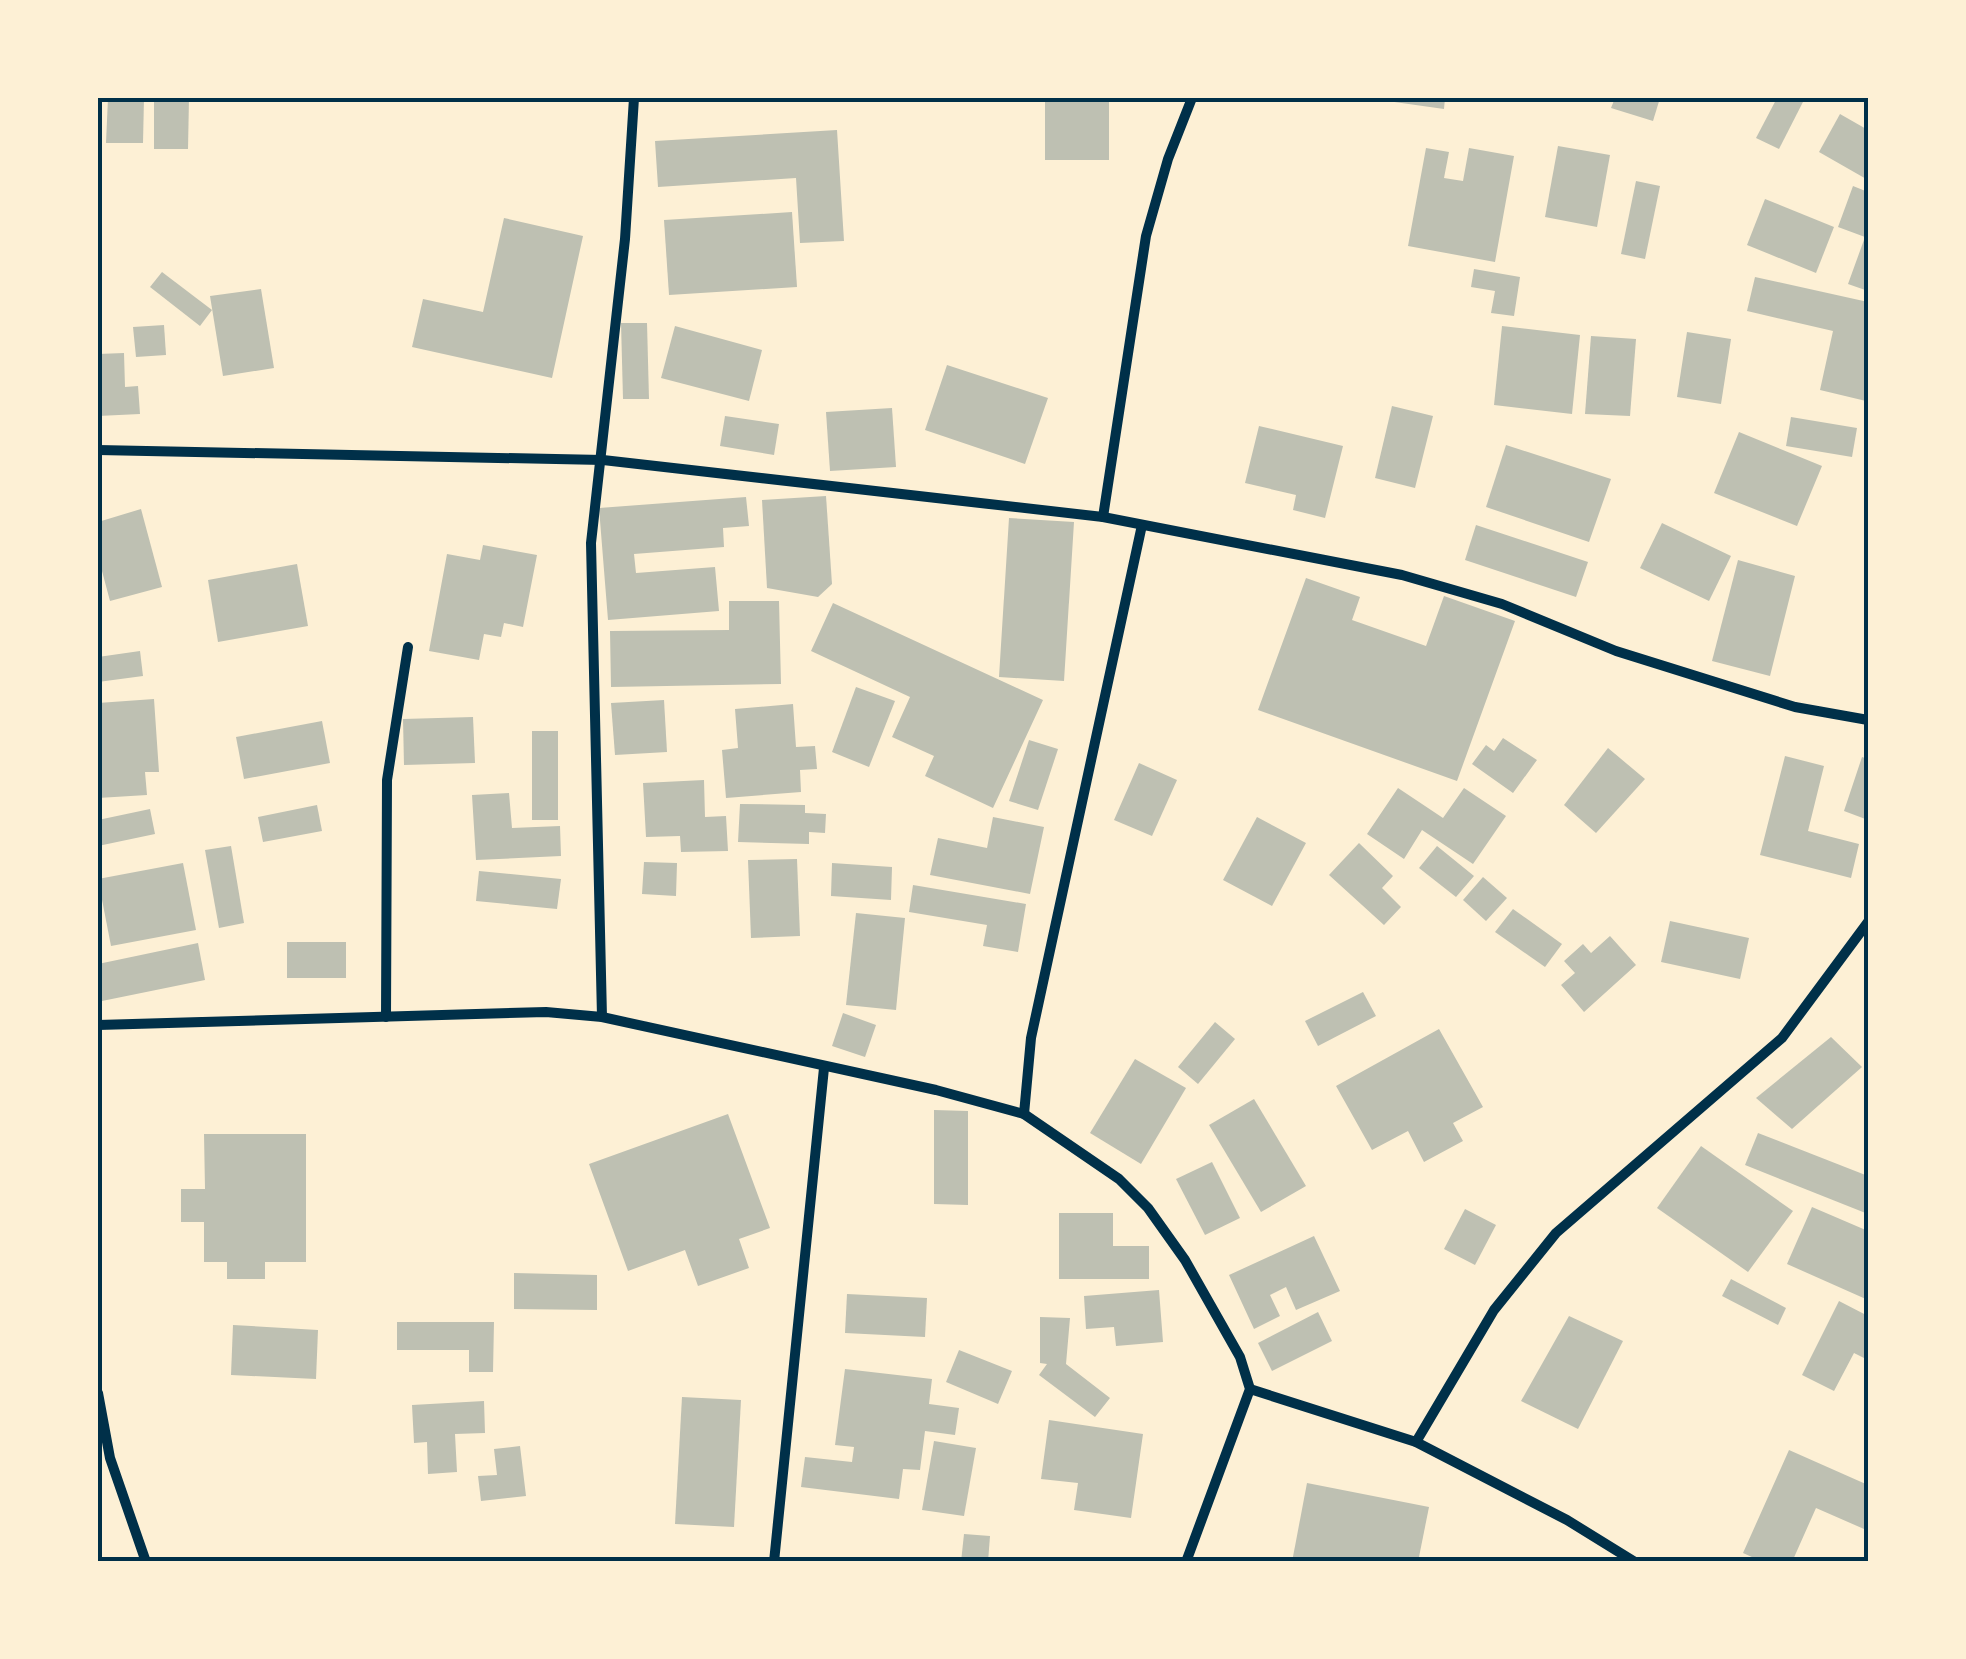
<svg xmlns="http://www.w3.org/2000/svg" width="1966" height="1659" font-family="'Golos Text',sans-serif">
<rect width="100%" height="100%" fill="#fdf0d5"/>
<!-- building -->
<g fill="#bec0b2">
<path d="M108,98H144L143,143H106Z"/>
<path d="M154,98H189L188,149H154Z"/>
<rect x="1045" y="98" width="64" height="62"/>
<path d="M1366,98H1445L1444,109Z"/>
<path d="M1615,98H1660L1653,121L1611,108Z"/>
<path d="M1777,98H1805L1779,149L1756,138Z"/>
<path d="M1840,114L1868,130V180L1819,152Z"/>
<path d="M837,130L844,241L800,243L796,178L658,187L655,141Z"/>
<path d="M1558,146L1610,155L1597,227L1545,217Z"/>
<path d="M1426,148L1449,152L1444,178L1463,181L1469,148L1514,156L1495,262L1408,246Z"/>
<path d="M1636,181L1660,186L1645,259L1621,254Z"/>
<path d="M1853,186L1868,192V291L1848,284L1865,237L1838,227Z"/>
<path d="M1765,199L1834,227L1816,273L1747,245Z"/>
<path d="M792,212L797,287L669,295L664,220Z"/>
<path d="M504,218L583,236L552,378L412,347L423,299L483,312Z"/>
<path d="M1474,269L1520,277L1514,316L1491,313L1495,291L1471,287Z"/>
<path d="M162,272L212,310L200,326L150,287Z"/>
<path d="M1755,277L1868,302L1866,401L1820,390L1833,331L1747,311Z"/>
<path d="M261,289L274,368L223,376L210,296Z"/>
<path d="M621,323H647L649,399H623Z"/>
<path d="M164,325L166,355L136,357L133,327Z"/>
<path d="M675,326L762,350L749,401L661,378Z"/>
<path d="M1502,326L1580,335L1572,414L1494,405Z"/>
<path d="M1687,332L1731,339L1721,404L1677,397Z"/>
<path d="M1591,336L1636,339L1630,416L1585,414Z"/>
<path d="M124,353L125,387L138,386L140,414L98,416V354Z"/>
<path d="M947,365L1048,398L1025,464L925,430Z"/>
<path d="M1392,406L1433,416L1415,488L1375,478Z"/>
<path d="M892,408L896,467L830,471L826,412Z"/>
<path d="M725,416L779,424L774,455L720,446Z"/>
<path d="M1791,417L1857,428L1852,457L1786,446Z"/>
<path d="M1259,426L1343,446L1325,518L1293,510L1296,495L1245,483Z"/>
<path d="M1739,432L1822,466L1797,526L1714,493Z"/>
<path d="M1506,445L1611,479L1589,542L1486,507Z"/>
<path d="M826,496L832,584L818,597L767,588L762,500Z"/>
<path d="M746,497L749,526L723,528L724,547L634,554L636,573L715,567L719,611L608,620L599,508Z"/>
<path d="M141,509L162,587L110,601L98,556V522Z"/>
<path d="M1009,518L1074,522L1064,681L999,677Z"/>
<path d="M1662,523L1731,556L1709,601L1640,568Z"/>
<path d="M1476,525L1588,562L1576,597L1465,560Z"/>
<path d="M483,545L537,555L523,627L504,623L501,637L484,634L479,660L429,651L447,554L480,560Z"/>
<path d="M1738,560L1795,576L1770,676L1712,661Z"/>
<path d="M297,564L308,626L218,642L208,580Z"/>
<path d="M1306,578L1360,597L1352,620L1426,646L1444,596L1515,621L1457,781L1258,710Z"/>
<path d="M729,601H779L781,684L611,687L610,631L729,630Z"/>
<path d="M833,603L1043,700L993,808L925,776L934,756L892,737L910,697L811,651Z"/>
<path d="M140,651L143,676L98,682V657Z"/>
<path d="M856,687L895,701L869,767L832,752Z"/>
<path d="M154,699L159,772H145L147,795L98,798V703Z"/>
<path d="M664,700L667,752L615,755L611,703Z"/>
<path d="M793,704L796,747L815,746L817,769L800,770L801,792L726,798L722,750L738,748L735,709Z"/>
<path d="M473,717L475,763L404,765L403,719Z"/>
<path d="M322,721L330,763L244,779L236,737Z"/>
<rect x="532" y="731" width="26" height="89"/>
<path d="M1503,738L1537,760L1513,793L1472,764L1486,745L1494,751Z"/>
<path d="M1029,740L1058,749L1038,810L1009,801Z"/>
<path d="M1608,748L1645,779L1596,833L1564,805Z"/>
<path d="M1785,756L1824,766L1808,831L1859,844L1851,878L1760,855Z"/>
<path d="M1862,757L1868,759V820L1844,811Z"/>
<path d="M1139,763L1177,780L1152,836L1114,820Z"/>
<path d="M704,780L705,817L726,816L728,851L681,852L680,836L646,837L643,783Z"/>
<path d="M1398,788L1443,818L1464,788L1506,816L1473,864L1422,830L1404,859L1367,834Z"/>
<path d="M509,793L512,828L560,826L561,856L476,860L472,795Z"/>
<path d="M740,804L805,805V813L826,814L825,833L809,832V844L738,842Z"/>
<path d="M317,805L322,831L263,842L258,817Z"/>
<path d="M150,809L155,834L98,846V820Z"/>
<path d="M993,817L1044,827L1030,894L930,875L938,838L987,848Z"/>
<path d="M1257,817L1306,843L1272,906L1223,880Z"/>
<path d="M1359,843L1393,876L1382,888L1401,907L1384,925L1329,875Z"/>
<path d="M231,846L244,923L219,928L205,850Z"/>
<path d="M1437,846L1474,876L1456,897L1419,868Z"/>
<path d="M797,859L800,936L751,938L748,860Z"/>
<path d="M644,862L677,863L676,896L642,894Z"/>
<path d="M183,863L196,930L111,946L98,879Z"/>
<path d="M832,863L892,867L891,900L831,896Z"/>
<path d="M479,871L561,879L557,909L476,901Z"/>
<path d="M1483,877L1507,898L1486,921L1463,900Z"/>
<path d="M913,885L1026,904L1018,952L983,946L987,925L909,912Z"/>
<path d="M1513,909L1562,944L1545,967L1495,932Z"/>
<path d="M856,913L905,918L896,1010L846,1005Z"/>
<path d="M1670,921L1749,938L1740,979L1661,962Z"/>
<path d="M1610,936L1636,965L1584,1012L1561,985L1575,973L1564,961L1583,944L1591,953Z"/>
<rect x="287" y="942" width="59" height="36"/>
<path d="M198,943L205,980L102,1001L98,964Z"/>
<path d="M1363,992L1376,1016L1318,1046L1305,1021Z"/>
<path d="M843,1013L876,1025L865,1057L832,1046Z"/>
<path d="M1215,1022L1235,1039L1198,1084L1178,1067Z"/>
<path d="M1439,1029L1483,1107L1453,1123L1463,1141L1424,1162L1408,1131L1372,1150L1336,1086Z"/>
<path d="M1831,1037L1862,1067L1792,1129L1756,1098Z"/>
<path d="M1135,1059L1186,1088L1141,1164L1090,1133Z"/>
<path d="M1254,1099L1306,1186L1261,1212L1209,1125Z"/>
<path d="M934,1110L968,1111V1205L934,1204Z"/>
<path d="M728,1114L770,1228L739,1239L749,1268L698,1286L685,1250L628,1271L589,1164Z"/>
<path d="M1758,1133L1868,1176V1214L1745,1165Z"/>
<path d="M204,1134H306V1262H265V1279H227V1262H204V1222H181V1189H205Z"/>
<path d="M1701,1146L1793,1211L1748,1272L1657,1208Z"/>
<path d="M1212,1162L1240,1218L1205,1235L1176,1179Z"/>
<path d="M1812,1207L1868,1231V1300L1787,1264Z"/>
<path d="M1465,1209L1496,1225L1475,1265L1444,1249Z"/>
<path d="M1059,1213H1113V1246H1149V1279H1059Z"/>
<path d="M1314,1236L1340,1291L1296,1310L1286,1287L1270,1295L1280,1316L1254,1329L1229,1275Z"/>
<path d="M514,1273L597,1275V1310L514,1309Z"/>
<path d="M1731,1279L1786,1308L1778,1325L1722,1296Z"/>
<path d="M1159,1290L1163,1342L1116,1346L1114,1327L1086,1329L1084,1296Z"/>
<path d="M847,1294L927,1298L925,1337L845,1333Z"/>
<path d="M1839,1301L1868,1316V1360L1854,1353L1834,1391L1802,1375Z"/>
<path d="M1318,1312L1332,1341L1272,1371L1258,1343Z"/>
<path d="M1569,1316L1623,1341L1578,1429L1521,1401Z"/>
<path d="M1040,1317L1070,1318L1066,1364L1110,1398L1095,1417L1039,1375L1047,1364L1040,1363Z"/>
<path d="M397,1322H494L493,1372H469V1350H397Z"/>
<path d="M233,1325L318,1330L316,1379L231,1375Z"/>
<path d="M959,1350L1012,1371L998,1404L946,1382Z"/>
<path d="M845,1369L932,1379L929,1404L959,1408L955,1435L925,1431L920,1470L903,1469L899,1499L801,1487L805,1457L852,1462L854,1447L835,1445Z"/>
<path d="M682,1397L741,1400L734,1527L675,1524Z"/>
<path d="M484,1401L485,1433L455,1434L457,1472L428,1474L427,1442L414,1443L412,1405Z"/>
<path d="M1049,1420L1143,1434L1131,1518L1074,1510L1078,1483L1041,1479Z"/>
<path d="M934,1441L976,1448L964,1516L922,1510Z"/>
<path d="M520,1446L526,1496L481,1501L478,1476L497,1475L494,1449Z"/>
<path d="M1789,1450L1868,1485V1520L1864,1529L1816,1508L1792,1562H1763L1743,1553Z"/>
<path d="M1307,1483L1429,1507L1418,1562H1292Z"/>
<path d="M964,1534L990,1536L988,1562H961Z"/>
</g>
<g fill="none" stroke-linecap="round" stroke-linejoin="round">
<!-- minor -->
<g stroke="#003049" stroke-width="10">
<path d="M98,450L603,460L1103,517L1402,575L1502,604L1616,651L1795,707L1868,720"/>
<path d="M1103,517L1146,236L1168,159L1192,98"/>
<path d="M386,1017L387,780L408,647"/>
<path d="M602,1017L591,543L625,239L634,98"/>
<path d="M98,1025L546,1012L602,1017L936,1090L1024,1114L1119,1179L1148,1208L1185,1260L1240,1357L1250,1389L1186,1562"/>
<path d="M1024,1114L1031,1038L1142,525"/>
<path d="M1250,1389L1416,1442L1567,1520L1635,1562"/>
<path d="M98,1393L110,1458L146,1562"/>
<path d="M1416,1442L1494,1310L1556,1233L1782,1038L1868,922"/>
<path d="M774,1562L824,1068"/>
</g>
</g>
<!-- border -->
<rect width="1966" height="1659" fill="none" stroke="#fdf0d5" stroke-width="200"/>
<rect x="100" y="100" width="1766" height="1459" fill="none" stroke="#003049" stroke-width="4"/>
</svg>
